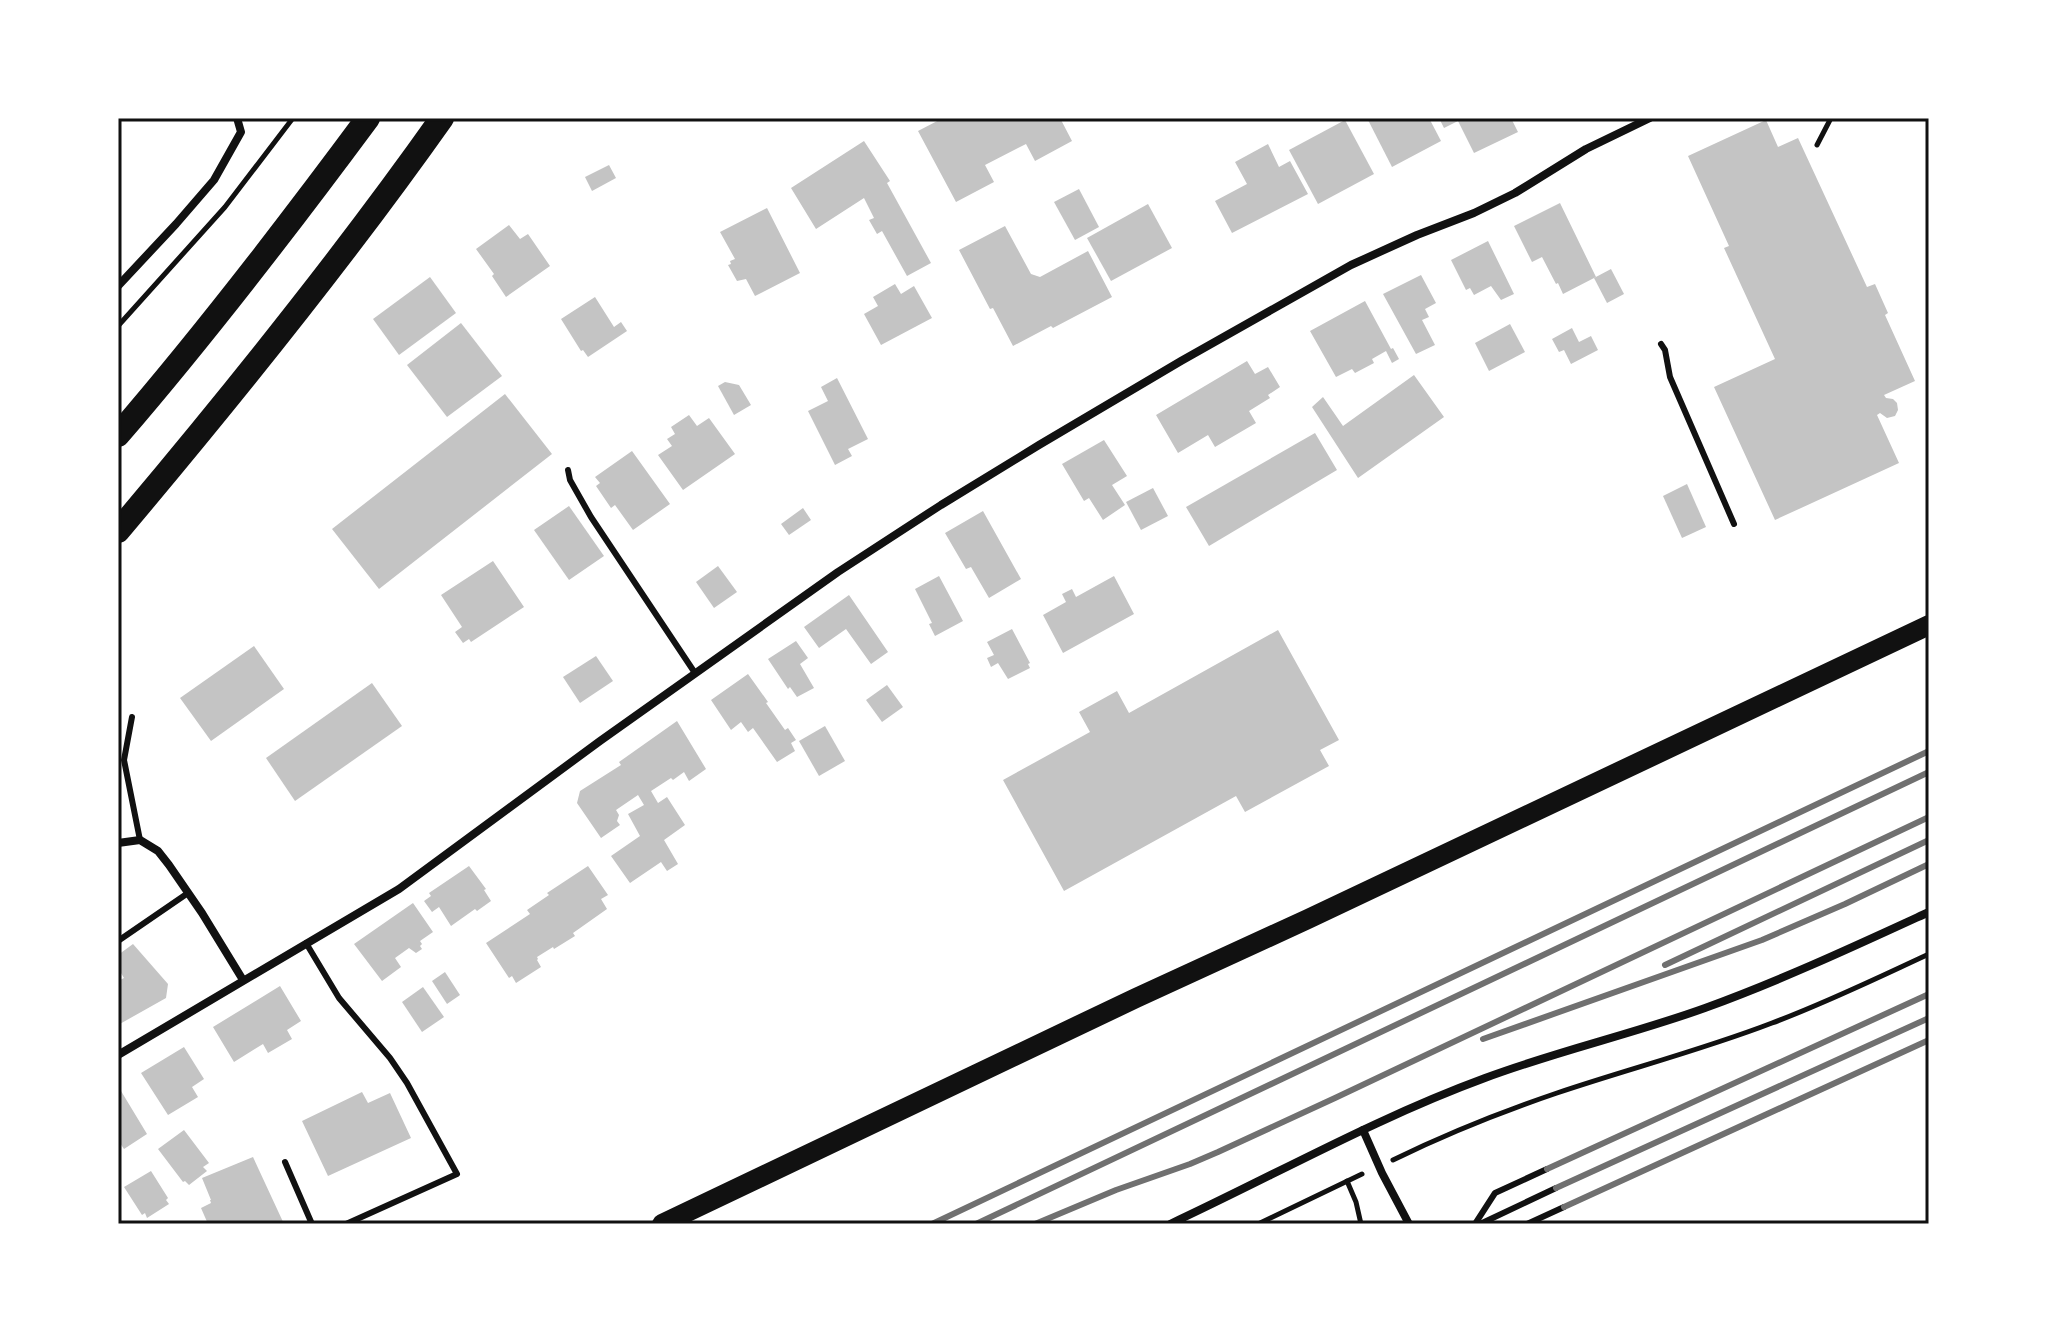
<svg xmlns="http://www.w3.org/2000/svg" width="2047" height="1342" font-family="'Public Sans',sans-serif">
<rect width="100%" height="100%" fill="#fff"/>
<!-- building -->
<g fill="#c4c4c4">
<path d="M943,118H960L961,120L964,118H1060L1072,141L1035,161L1026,144L985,165L994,182L956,202L918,131Z"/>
<path d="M1367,118H1429L1441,141L1392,167Z"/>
<path d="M1439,118H1511L1518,132L1474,153L1458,121L1444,128Z"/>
<path d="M1345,120L1374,174L1318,204L1289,150Z"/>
<path d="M1766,120L1778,147L1798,138L1867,287L1875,284L1888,313L1885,315L1915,381L1884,395L1886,398L1893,399L1897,403L1898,410L1895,416L1887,418L1880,413L1877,415L1899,463L1775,520L1714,387L1775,359L1724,248L1729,246L1688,156Z"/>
<path d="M864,141L890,181L887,183L931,263L907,276L882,231L877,234L869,220L874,218L864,198L816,229L791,188Z"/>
<path d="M1268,144L1279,167L1290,161L1308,194L1232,233L1215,201L1247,184L1235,162Z"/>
<path d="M609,165L616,178L592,191L585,177Z"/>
<path d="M1079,189L1099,227L1075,240L1054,202Z"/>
<path d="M1560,203L1596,277L1563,294L1558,283L1556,284L1542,257L1532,262L1514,226Z"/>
<path d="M1148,204L1172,248L1111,281L1087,238Z"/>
<path d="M767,208L800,273L755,296L746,279L737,281L728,265L731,264L730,261L735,259L720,232Z"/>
<path d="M509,225L520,239L528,234L550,266L506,297L492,276L494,274L476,249Z"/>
<path d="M1005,226L1031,274L1040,277L1088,251L1112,297L1053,328L1051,326L1013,346L993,308L990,309L959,250Z"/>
<path d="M1488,241L1514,294L1501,300L1491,286L1474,295L1470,288L1466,290L1451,260Z"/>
<path d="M1611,269L1624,294L1607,303L1594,278Z"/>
<path d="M1421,275L1436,303L1425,309L1429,317L1422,320L1435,345L1416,354L1383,294Z"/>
<path d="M430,277L456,313L399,355L373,319Z"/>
<path d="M895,284L901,294L914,286L932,318L881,345L864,314L878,306L873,297Z"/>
<path d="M595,297L614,327L621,322L627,331L588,357L583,350L581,351L561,319Z"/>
<path d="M1365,301L1391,349L1393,348L1399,359L1392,363L1386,351L1372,359L1374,363L1355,373L1352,369L1336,377L1310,331Z"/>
<path d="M461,323L502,376L447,417L407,365Z"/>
<path d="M1510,324L1525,352L1489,371L1475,343Z"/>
<path d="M1572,328L1579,342L1591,336L1598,350L1571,364L1564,350L1559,352L1552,339Z"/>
<path d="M1247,361L1255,374L1268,367L1280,387L1268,395L1270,398L1249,411L1256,423L1215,447L1208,435L1178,453L1156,415Z"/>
<path d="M1414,375L1444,417L1358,478L1312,407L1323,397L1343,426Z"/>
<path d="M837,378L868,439L848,449L852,456L835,465L808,411L828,401L821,387Z"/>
<path d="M725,382L739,385L751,405L734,415L718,386Z"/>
<path d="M505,394L552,454L379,589L332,529Z"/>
<path d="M689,415L697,426L709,418L735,454L683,490L658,455L672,446L667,439L675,434L671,427Z"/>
<path d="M1315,433L1337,470L1209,546L1186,507Z"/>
<path d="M1104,440L1127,476L1112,485L1125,505L1103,520L1089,498L1084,501L1062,464Z"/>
<path d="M632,451L670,504L633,530L615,505L611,508L596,486L600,483L595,477Z"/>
<path d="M1687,484L1706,527L1682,538L1663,496Z"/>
<path d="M1153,488L1168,516L1141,530L1126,502Z"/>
<path d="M569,506L604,556L569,580L534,530Z"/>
<path d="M803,508L811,520L789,535L781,524Z"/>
<path d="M983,511L1021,579L989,598L971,567L966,569L945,533Z"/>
<path d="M493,561L524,607L471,642L469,639L463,643L455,632L462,627L441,595Z"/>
<path d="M718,566L737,592L714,608L696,582Z"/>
<path d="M939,576L963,621L935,636L929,624L932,623L915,589Z"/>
<path d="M1114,576L1134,614L1063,653L1043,615L1066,602L1062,594L1072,589L1076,597Z"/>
<path d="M849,595L888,652L871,664L846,629L819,648L804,627Z"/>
<path d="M1012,629L1030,663L1028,664L1030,668L1008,679L998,663L991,667L987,658L994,655L987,642Z"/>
<path d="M1278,630L1339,740L1320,750L1329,766L1245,812L1236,796L1064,891L1003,780L1090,732L1079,712L1117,691L1129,713Z"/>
<path d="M796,641L808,658L800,664L814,688L797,697L790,687L788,689L768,659Z"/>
<path d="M254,646L284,689L211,741L180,698Z"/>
<path d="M596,656L613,681L580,703L563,677Z"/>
<path d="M748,674L768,702L766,703L785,730L788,728L796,740L791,743L795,751L777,762L753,728L748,732L741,722L731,730L711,700Z"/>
<path d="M372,683L402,726L295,801L266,758Z"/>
<path d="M887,685L903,707L882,722L866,700Z"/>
<path d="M677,721L706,769L689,781L684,772L673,780L671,778L651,791L658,803L667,797L685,825L664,840L678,864L667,871L661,862L630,883L611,856L640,836L628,814L644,805L638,795L616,810L619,815L617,821L620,825L601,838L577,803L580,791L621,765L619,762Z"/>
<path d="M825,726L845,761L819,776L799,741Z"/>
<path d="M469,866L486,889L484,890L491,901L477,911L475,909L451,926L439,907L432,912L424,901L431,896L429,893Z"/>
<path d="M588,866L608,895L601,899L607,909L573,933L575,936L554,949L553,947L537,957L538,959L537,960L541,967L516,983L512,976L509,978L486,943L530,914L527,910L549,895L547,893Z"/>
<path d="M413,903L433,932L420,941L422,944L420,946L422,949L416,953L409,948L395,958L401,967L382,981L354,944Z"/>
<path d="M133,944L168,984L166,998L118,1025V981L124,978L118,968V955Z"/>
<path d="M445,972L460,995L447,1004L432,981Z"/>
<path d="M280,986L301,1021L287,1030L292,1039L268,1053L263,1044L234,1062L213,1027Z"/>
<path d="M423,987L444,1017L422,1032L402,1002Z"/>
<path d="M184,1047L204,1079L192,1087L198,1097L168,1115L141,1073Z"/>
<path d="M118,1086L147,1134L124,1149L118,1140V1133L121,1131L118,1126Z"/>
<path d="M362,1092L368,1103L390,1093L411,1138L328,1176L302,1121Z"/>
<path d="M184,1130L209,1163L203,1167L207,1171L189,1185L185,1181L183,1182L158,1149Z"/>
<path d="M253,1157L284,1224H208L201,1208L211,1203L210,1200H211L202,1178Z"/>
<path d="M151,1171L168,1198L166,1200L169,1204L147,1218L145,1213L142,1215L124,1187Z"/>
</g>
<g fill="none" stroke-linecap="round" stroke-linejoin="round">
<!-- path -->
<g stroke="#111" stroke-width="5">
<path d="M1817,145L1831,118"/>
<path d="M118,326L225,207L293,118"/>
<path d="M1393,1160C1446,1134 1501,1112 1557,1093C1628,1069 1702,1050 1772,1023C1826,1003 1877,978 1929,954"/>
<path d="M1347,1181L1356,1202L1361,1224"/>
<path d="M1258,1224L1362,1174"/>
</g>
<!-- service -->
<g stroke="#111" stroke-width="6">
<path d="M1661,344L1665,350L1670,377L1734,524"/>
<path d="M568,470L570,480L591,517L695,673"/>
<path d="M132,717L124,760L140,840"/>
<path d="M118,941L188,893"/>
<path d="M306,943L339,998L390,1058L407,1083L457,1174L346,1224"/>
<path d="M285,1162L312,1224"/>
<path d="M1475,1224L1495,1193L1547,1169"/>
<path d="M1480,1224L1556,1188"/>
<path d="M1527,1224L1564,1207"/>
</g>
<!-- minor -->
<g stroke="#111" stroke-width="8">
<path d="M118,286L176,224L214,180L241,132L237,118"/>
<path d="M118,843L140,840L158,851L169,865L202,913L243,980"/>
<path d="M118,1055L399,889L600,741L838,572L941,505L1039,445L1181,361L1351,265L1417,235L1474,213L1515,193L1586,149L1650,118"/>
<path d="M1363,1130L1382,1173L1409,1224"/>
<path d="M1170,1224C1275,1175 1376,1118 1485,1078C1557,1051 1633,1034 1705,1008C1782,980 1855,946 1929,912"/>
</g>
<!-- primary -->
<path stroke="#111" stroke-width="20" d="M662,1224L1136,998L1308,919L1929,625"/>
<!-- motorway -->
<g stroke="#111" stroke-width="24">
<path d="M118,435C206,333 288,226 368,118"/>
<path d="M118,531C231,397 341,261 442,118"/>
</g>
<!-- rail -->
<g stroke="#707070" stroke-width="6">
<path d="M1665,965L1929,840"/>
<path d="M1483,1039L1762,940L1845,904L1929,864"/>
<path d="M1547,1169L1929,994"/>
<path d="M1556,1188L1929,1018"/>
<path d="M1564,1207L1929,1040"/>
<path d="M932,1224L1929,751"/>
<path d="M976,1224L1929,772"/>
<path d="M1035,1224L1116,1190L1190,1164L1218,1152L1335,1098L1929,817"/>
</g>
</g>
<!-- border -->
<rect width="2047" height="1342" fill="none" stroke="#ffffff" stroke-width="240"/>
<rect x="120" y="120" width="1807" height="1102" fill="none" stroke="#111" stroke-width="3"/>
</svg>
